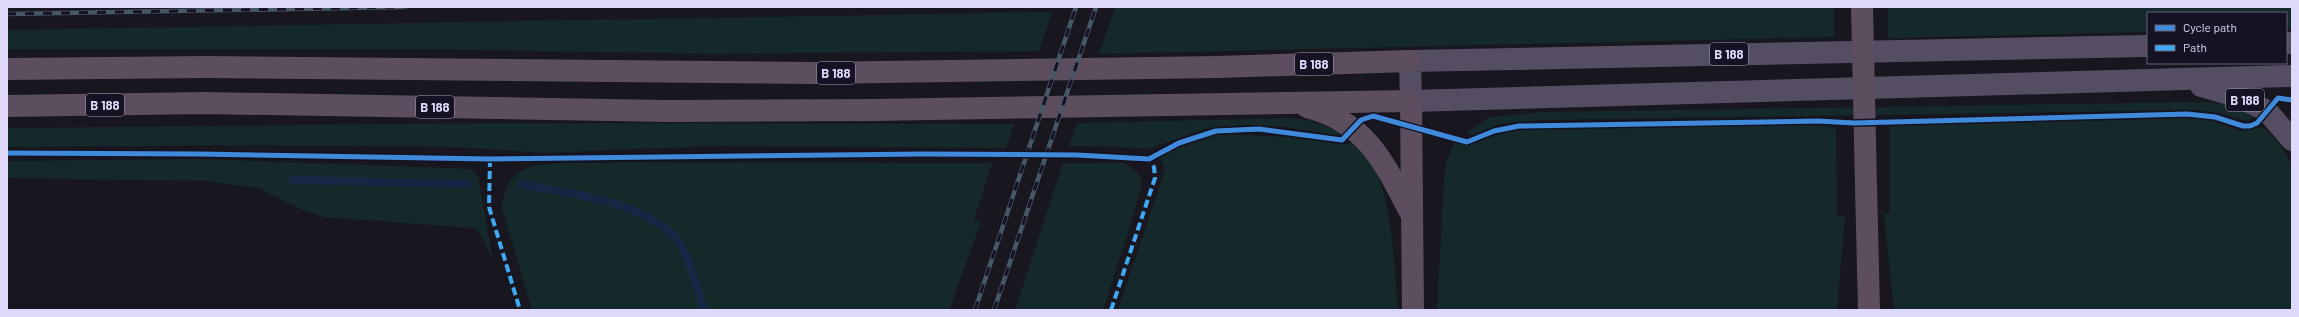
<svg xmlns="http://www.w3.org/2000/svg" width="2299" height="317" font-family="Barlow,sans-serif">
<rect width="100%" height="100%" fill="#18161f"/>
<!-- green -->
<g fill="#16292a">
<path d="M1182,7H1834V37L1099,54L1115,8Z"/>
<path d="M1888,7H2292V29H2286V13H2148V32L1888,38Z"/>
<path d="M1052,12L1039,51L715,54L427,49H7V30Z"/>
<path d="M2202,102C2223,103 2237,106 2254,118L2246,121L2219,113L2197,110L1541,120L1499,124L1473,136L1466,133L1489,117L1541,112Z"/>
<path d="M1288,118L1308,120L1342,133L1339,136L1287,127L1243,125L1208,128L1148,149L1126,147L1069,146L1077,123Z"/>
<path d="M2185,118L2210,120L2242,131L2262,127C2277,138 2285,150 2292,167V310H1894L1884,215L1890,213V126Z"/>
<path d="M490,123L1014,124L1006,148L711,146L542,153L458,147L262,145L7,147V128Z"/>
<path d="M1798,124L1822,125L1836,129L1837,215L1845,216L1837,310H1437L1444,179L1447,160L1455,143C1473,146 1483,138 1500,134C1513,130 1526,130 1540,129Z"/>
<path d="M1220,134L1289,137L1342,144H1348L1353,139C1359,148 1369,156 1374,166C1393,205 1394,266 1398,310H1118L1163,176L1164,167L1160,157L1181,147Z"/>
<path d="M200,159L472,169L478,176L493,261L481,235L474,228L323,217L298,208L258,188L205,181L7,178V161Z"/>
<path d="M624,162L992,163L974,220L981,222L949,310H532L502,208C505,165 536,164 571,163C589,163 606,163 624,162Z"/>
<path d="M1063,163H1124L1135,170L1141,179V188L1127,236L1103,310H1015Z"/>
</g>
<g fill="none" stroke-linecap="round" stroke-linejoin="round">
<!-- stream -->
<g stroke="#172644" stroke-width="8">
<path d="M292,180L468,184"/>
<path d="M522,184C569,194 656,202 682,247C691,263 698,292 704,310"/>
</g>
<!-- major -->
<g stroke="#554d62" stroke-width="22">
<path d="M2286,43H2292"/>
<path d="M2148,46L1410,61L1411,101L2292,76"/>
<path d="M2201,86L2239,97L2267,111L2292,140"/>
</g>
<!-- highway -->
<g stroke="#5c4d5f" stroke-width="22">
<path d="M7,69L206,67L814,73L1218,67L1410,61"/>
<path d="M7,106L204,103L666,111L873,110L1411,101L1413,310"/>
<path d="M1307,107C1366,122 1384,162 1410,212"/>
<path d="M1866,186L1869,310"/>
</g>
<!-- rail casing -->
<g stroke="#485766" stroke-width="4.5">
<g id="rail">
<path d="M7,14L405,7"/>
<path d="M975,310L1076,7"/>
<path d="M994,310L1096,7"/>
</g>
</g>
<!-- rail -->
<use href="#rail" stroke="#151223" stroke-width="3" stroke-dasharray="9" stroke-linecap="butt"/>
<!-- highway-bridge -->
<path stroke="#5c4d5f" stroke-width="22" d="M1862,7L1866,186"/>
<!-- quiet -->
<g stroke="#3fa9f5" stroke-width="4" stroke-dasharray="8 4" stroke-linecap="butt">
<path d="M490,159L489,207L520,310"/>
<path d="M1111,310L1155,178L1154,167L1149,159"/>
</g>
<!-- cycleway casing -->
<g stroke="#151223" stroke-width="8">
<path id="cycleway" d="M7,153L199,154L490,159L923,154L1077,155L1149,159L1179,143L1216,131L1259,129L1342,140L1361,120L1373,116L1467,142L1494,131L1519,126L1818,121L1854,123L2187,114L2215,117L2243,126H2250L2257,123L2278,98L2292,100"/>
</g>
<!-- cycleway -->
<use href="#cycleway" stroke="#408adc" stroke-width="5"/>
</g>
<g text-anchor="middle" stroke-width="4" stroke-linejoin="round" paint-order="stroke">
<!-- shield labels -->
<g fill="#151223" stroke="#a29dba" stroke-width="1">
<rect x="1710" y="43" width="38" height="22" rx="3"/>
<rect x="1295" y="53" width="38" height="22" rx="3"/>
<rect x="817" y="62" width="38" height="22" rx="3"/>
<rect x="2226" y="89" width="38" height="22" rx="3"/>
<rect x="86" y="94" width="38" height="22" rx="3"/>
<rect x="416" y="96" width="38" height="22" rx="3"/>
</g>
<g font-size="13" font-weight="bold" fill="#ded9fa">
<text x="1729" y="59">B 188</text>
<text x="1314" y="69">B 188</text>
<text x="836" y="78">B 188</text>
<text x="2245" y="105">B 188</text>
<text x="105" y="110">B 188</text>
<text x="435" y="112">B 188</text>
</g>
</g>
<!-- border -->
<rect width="2299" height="317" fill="none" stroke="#ded9fa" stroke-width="16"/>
<!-- legend -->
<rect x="2147" y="12" width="140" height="52" fill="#151223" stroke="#656279"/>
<rect x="2155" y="25" width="20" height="6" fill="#408adc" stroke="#656279"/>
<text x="2183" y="32" font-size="12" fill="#ded9fa">Cycle path</text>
<rect x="2155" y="45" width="20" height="6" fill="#3fa9f5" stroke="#656279"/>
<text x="2183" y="52" font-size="12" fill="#ded9fa">Path</text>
</svg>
